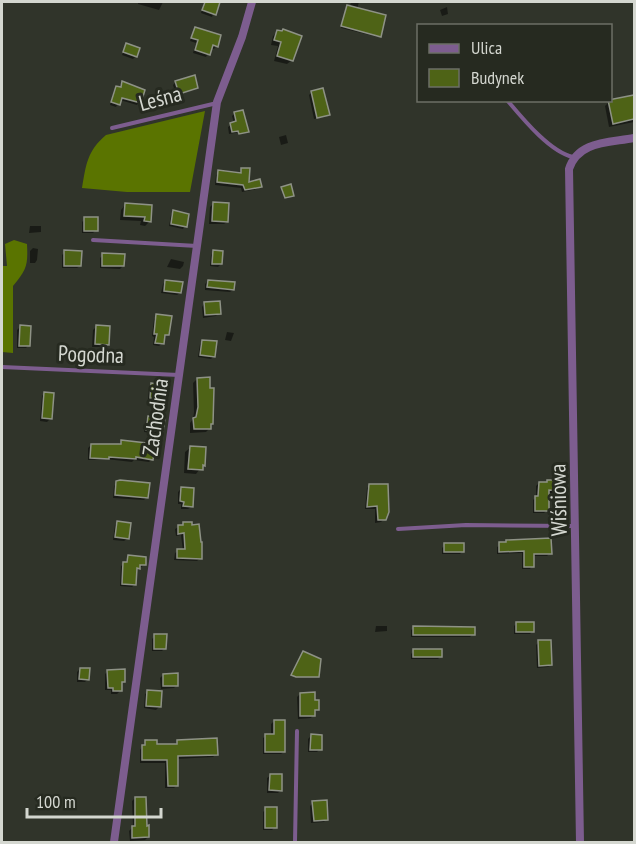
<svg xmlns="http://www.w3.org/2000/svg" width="636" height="844" font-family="'PT Sans Narrow',sans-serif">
<rect width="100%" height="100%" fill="#30342a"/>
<!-- forest -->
<g fill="#5a7400">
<path d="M205,111L190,192H127L82,188C86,165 87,151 106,135Z"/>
<path d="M14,240L27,244C28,265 27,269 13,286V353L2,352V266H7L5,244Z"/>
</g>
<!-- shadow -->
<g fill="#0007">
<path d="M138,2H163L159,10L138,4Z"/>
<path d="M204,2H218L212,17L201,13Z"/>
<path d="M351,2H359L357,9L379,36L378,37L341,28L346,8L350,7Z"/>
<path d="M447,7L448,14L442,16L440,10Z"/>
<path d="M195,29L216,46L214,49L211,48L206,57L193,53L196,43L190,41Z"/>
<path d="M278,31L292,60L287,64L274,61L278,46L271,45L273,36Z"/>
<path d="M127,45L136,56L133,59L122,55Z"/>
<path d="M176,82L197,88L194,90L176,95L173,85Z"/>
<path d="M123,83L139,102L137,105L120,100L116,107L110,105L114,90L117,87V94Z"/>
<path d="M311,93L328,114L325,117L314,119L309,95Z"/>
<path d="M634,96V122L609,127L605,106L609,102Z"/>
<path d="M235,113L247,132L246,133V131L229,134L228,127L234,123L232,116Z"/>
<path d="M286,135L288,143L281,145L279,137Z"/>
<path d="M242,169L247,184L260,186L257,189L242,192L241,188L215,185L216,175L219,172L239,174Z"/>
<path d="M213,204L227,222L224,224H209L210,207Z"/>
<path d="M125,205L151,206L150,221L145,226L140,225L141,221L120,220L121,210Z"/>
<path d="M174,212L185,226L183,229L169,226L171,215Z"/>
<path d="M85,219L96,230L93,233H82V222Z"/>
<path d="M30,226H41V232L29,233Z"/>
<path d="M33,248L38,249L37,260L35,263H30V251Z"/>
<path d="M65,252L80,266L77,268H62V255Z"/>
<path d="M213,252L221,264L218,267L210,266L211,255Z"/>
<path d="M103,255L123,266L120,269L100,268V258Z"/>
<path d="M171,259L184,262L183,266L180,269L167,267Z"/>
<path d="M166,281L180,293L177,295L161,293L163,284Z"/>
<path d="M208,281L233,290L230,292L205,290V284Z"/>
<path d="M204,304L219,313L216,316L203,318L202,307Z"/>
<path d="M157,316L168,334L163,337L162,343L159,346L153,345L154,337L152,336L154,319Z"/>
<path d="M20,327L29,345L26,348H17V330Z"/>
<path d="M96,327L107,344L104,347H92L93,330Z"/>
<path d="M227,332L234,333L231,341L225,340Z"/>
<path d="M203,341L214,356L211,359L198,357L200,344Z"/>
<path d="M197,379L210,428L206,432L190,433V423L193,419L194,412L193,383Z"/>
<path d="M152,384L163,399L160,402L148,400L149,387Z"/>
<path d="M45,393L50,419L47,422L40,421L42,396Z"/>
<path d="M148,417L162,431L159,434L144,432L146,420Z"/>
<path d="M122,441L152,459L149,462L134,460L132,462L106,459L88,460V448L91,445L119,444Z"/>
<path d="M190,448L203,465L196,474L184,473L185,452Z"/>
<path d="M117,483L147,497L144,500L113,498L114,486Z"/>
<path d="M539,483L560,490L557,493H547V510L544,513H533V500L536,497V486Z"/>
<path d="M370,485L384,519L381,522L375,523V509H365L367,488Z"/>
<path d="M181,489L191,507L188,509H181V504H178V492Z"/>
<path d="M118,522L127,539L124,541L113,540L115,525Z"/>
<path d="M184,524L200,558L197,561L174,560L175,553L178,551H183L181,535L176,536L175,529Z"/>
<path d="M507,541L550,553L547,556H532V566L530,569H522V553L497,554V547Z"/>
<path d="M445,545L463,551L460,554H442V548Z"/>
<path d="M128,557L144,565L136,571L135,584L132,587L120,586L121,566L125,563Z"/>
<path d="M517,623L533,631L530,634H514V626Z"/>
<path d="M376,626H387V631L375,632Z"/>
<path d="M414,628L473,634L470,637H411V630Z"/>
<path d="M155,636L165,648L162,651H152V639Z"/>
<path d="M539,642L551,665L548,667L537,668L536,645Z"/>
<path d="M414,651L441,656L438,659H411V654Z"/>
<path d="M80,669L88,679L85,682H77V672Z"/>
<path d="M108,671L124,681L120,685V691L117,694H111V690H105V674Z"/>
<path d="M163,675L177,685L174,688L161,689L160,678Z"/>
<path d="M148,692L159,707L156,710L144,708L145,694Z"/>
<path d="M300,694L314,702L317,709L311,718L298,719L297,697Z"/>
<path d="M274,721L284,752L281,754H263V738L266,736H271V724Z"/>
<path d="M311,736L320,749L317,752H308V739Z"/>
<path d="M146,741L155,746L175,744L178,741L216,754L213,757L176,759L177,785L174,788H165V763H140V750Z"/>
<path d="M270,776L281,790L278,793H267V778Z"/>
<path d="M135,798L148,837L145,840L130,841L129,831L133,827L132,801Z"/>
<path d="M313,803L326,819L324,822L311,823L310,806Z"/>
<path d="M266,809L275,827L272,830H263V812Z"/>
</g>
<!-- building -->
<g fill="#4e6316" stroke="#8e9286" stroke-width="1.5">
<path d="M205,2H220L216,15L202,10Z"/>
<path d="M347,5L386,15L381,37L341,26Z"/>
<path d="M195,27L221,35L218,47L213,45L210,55L195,50L198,40L191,38Z"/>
<path d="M283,29L302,36L293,61L277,56L281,42L274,40L277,30L282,31Z"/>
<path d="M126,43L140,48L137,57L123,52Z"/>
<path d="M195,75L198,88L179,94L175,81Z"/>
<path d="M122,81L145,90L141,103L122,98L120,105L111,102L116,86L121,87Z"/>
<path d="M323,88L330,115L317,118L311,91Z"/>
<path d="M634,95V119L613,124L608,100Z"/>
<path d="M243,110L249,132L239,134L238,131L232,132L230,123L236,121L234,112Z"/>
<path d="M241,168H250L249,182L260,179L262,187L245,190L243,185L217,182L218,170L241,173Z"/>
<path d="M291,184L294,196L285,198L281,187Z"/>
<path d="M213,202L229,203L228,222L212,221Z"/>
<path d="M125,203L152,205L151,222L144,221L145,217L124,216Z"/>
<path d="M173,210L189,214L187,227L171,224Z"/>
<rect x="84" y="217" width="14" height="14"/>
<path d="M64,250L82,251L81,266H64Z"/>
<path d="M213,250L223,251L222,264H212Z"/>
<path d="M102,253L125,254L124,266H102Z"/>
<path d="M165,280L183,282L181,293L164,291Z"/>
<path d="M208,280L235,282L234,290L207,287Z"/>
<path d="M220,301L221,314L205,315L204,302Z"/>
<path d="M156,314L172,316L169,335H165L164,344L155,343L157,334H154Z"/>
<path d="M20,325L31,326L30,346H19Z"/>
<path d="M96,325L110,326L109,345L95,344Z"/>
<path d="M202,340L217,341L215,357L200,355Z"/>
<path d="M210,377V388H214L213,424H211V429H194L193,418L196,417L198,407L197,378Z"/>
<path d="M151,383L166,385L165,399L150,398Z"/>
<path d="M44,392L54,393L52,419L42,418Z"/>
<path d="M148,416L165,418L163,432L146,430Z"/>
<path d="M121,440L155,444L153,460L136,457V459L109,457V459L90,458L91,444H121Z"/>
<path d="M190,446L206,447L205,466L203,465V470L188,469Z"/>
<path d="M120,480L150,483L148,498L115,495L116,481Z"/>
<path d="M547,480H562L561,491L549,490V511H535V496H538L539,482H547Z"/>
<path d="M369,484H388L389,512L386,520H378L377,506L367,507Z"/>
<path d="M181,487L194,488L193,507L183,506L184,502L180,501Z"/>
<path d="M117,521L131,523L129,539L115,537Z"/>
<path d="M183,522H192V525L199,524L201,542H202V559L177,558V549H185L184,533L178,534V525H183Z"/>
<path d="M551,538L552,554H534V567H524V551L499,552V542H506V540Z"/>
<rect x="444" y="543" width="20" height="9"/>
<path d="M128,555L146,557V565H140V569L137,568L136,585L122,584L123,562H127Z"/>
<rect x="516" y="622" width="18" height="10"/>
<path d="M413,626L475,627V635H413Z"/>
<path d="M154,634H167L166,649H154Z"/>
<path d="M538,640H551L552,665L539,666Z"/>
<rect x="413" y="649" width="29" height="8"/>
<path d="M303,651L321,659L319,677H296L291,675Z"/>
<path d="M80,668H90L89,680L79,679Z"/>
<path d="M125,669V682H122V691H113V688H108L107,670Z"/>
<path d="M178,673V686H163V674Z"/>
<path d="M147,690L162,691L161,707L146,706Z"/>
<path d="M315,692V700H319V710H315V716H300V693Z"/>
<path d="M274,720H285V752H265V734H274Z"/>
<path d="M311,734L322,735V750H310Z"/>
<path d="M217,738L218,755L178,756V786H168L167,760H142V745H145V740H157V744H177V740Z"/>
<path d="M270,774H282V791L269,790Z"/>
<path d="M135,797H146L147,826L149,825V837L132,838V826H135Z"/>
<path d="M327,800L328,820L314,821L312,801Z"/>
<rect x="265" y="807" width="12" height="21"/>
</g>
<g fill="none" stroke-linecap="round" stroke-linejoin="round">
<!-- service -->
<g stroke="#7d5d8f" stroke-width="4">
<path d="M507,100C523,119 550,152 573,157"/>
<path d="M112,128L217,103"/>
<path d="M93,240L197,246"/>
<path d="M2,367L179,375"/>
<path d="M398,529L466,525L574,526"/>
<path d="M295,842L297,731"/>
</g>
<!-- minor -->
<g stroke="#7d5d8f" stroke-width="8">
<path d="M114,842L217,102L242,37L252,2"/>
<path d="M580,842L569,169C578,141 608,143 634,138"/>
</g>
</g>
<g text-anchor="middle" stroke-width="6" stroke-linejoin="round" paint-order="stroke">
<!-- street labels -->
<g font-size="22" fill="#d4d7d0" stroke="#262a20">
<text transform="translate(160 98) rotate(-15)" y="8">Leśna</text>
<text transform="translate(91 354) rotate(2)" y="8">Pogodna</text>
<text transform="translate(155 417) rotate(-82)" y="8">Zachodnia</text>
<text transform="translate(558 500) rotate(-91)" y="8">Wiśniowa</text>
</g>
</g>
<!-- border -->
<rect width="636" height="844" fill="none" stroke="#d4d7d0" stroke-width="6"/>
<!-- legend -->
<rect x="417" y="24" width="195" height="78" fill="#262a20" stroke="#6c6f66" stroke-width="1.5"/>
<rect x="429" y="44" width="30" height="9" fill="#7d5d8f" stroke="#6c6f66" stroke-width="1.5"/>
<text x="471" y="54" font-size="18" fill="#d4d7d0">Ulica</text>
<rect x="429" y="69" width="30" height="18" fill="#4e6316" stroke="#6c6f66" stroke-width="1.5"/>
<text x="471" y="84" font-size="18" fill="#d4d7d0">Budynek</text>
<!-- scale -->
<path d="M27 808v9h134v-9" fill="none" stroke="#d4d7d0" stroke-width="3"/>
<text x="36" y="808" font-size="18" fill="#d4d7d0" stroke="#262a20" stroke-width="4.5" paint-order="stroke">100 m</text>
</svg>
